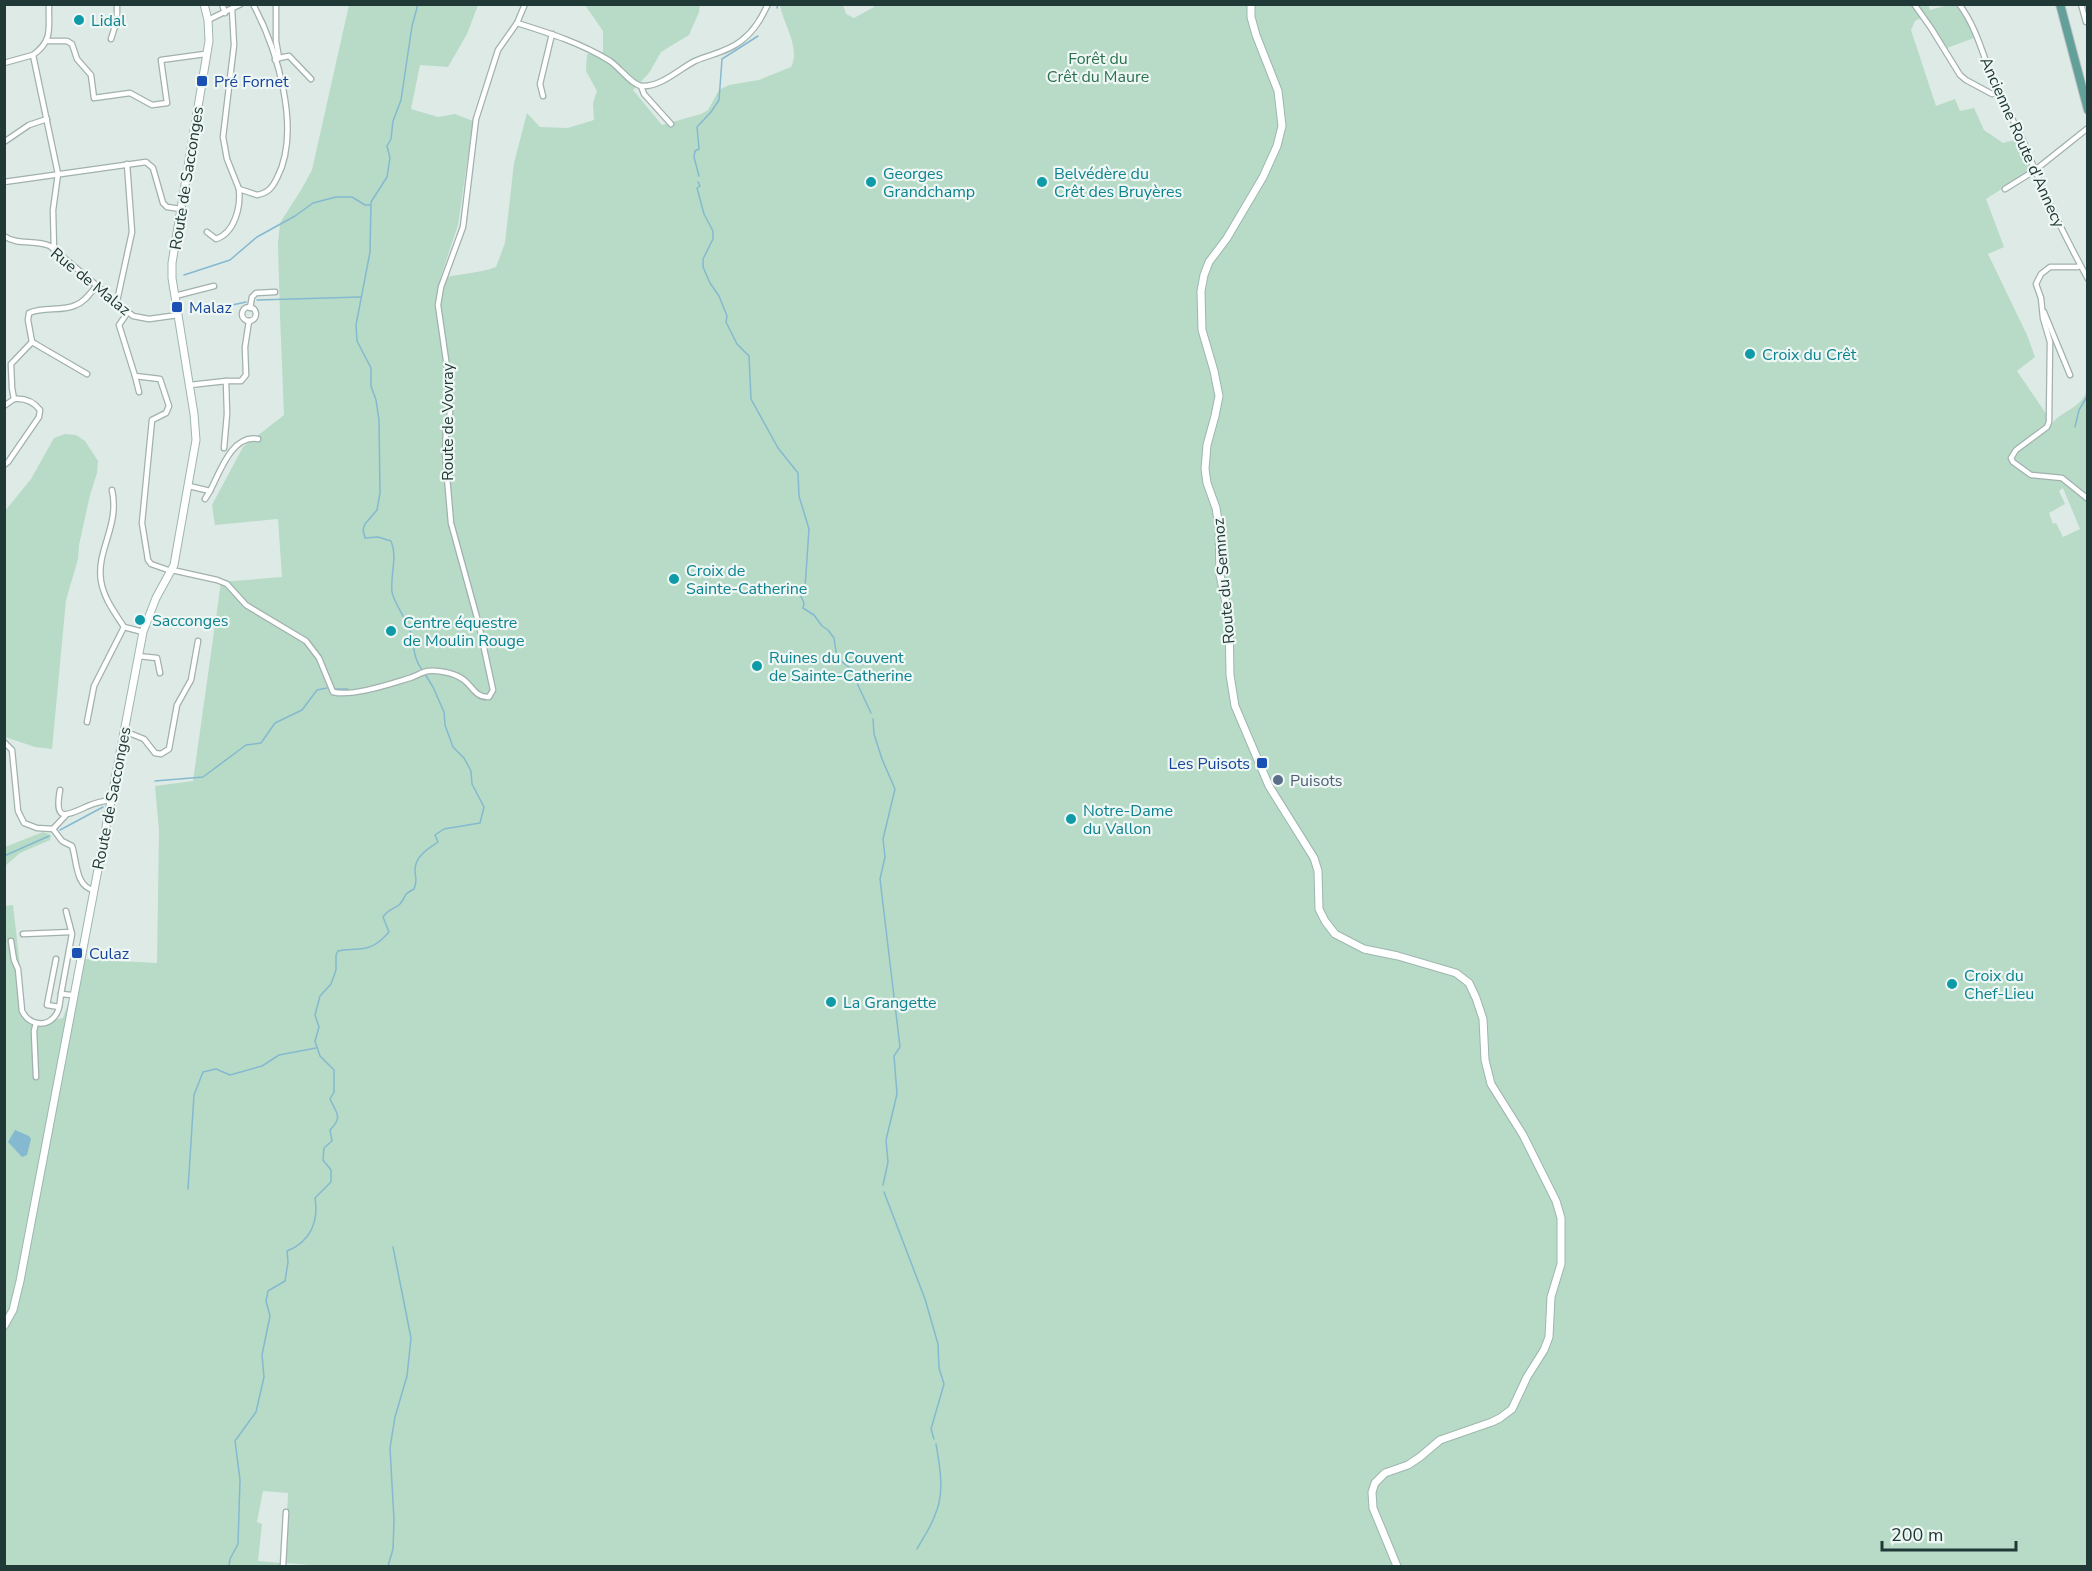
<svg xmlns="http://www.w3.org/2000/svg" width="2092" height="1571" font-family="'Nunito Sans',sans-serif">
<rect width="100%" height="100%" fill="#deeae6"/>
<!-- green -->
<g fill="#b7dbc6" fill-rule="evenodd">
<path d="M873,4H1928L1930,10L1948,5H1955L1965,17L1974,38L1947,48L1925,16L1915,21L1911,30L1936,106L1955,99L1960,111L1974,108L1984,130L2003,143L2018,139L2031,170L1986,199L2004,247L1988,254L2027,335L2035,357L2017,371L2047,415L2045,425L2038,429L2040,434C2047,431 2049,427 2054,421C2065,410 2086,405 2087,387V1566H323L285,1563L288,1493L263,1491L257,1522L262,1524L258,1561L281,1563V1566H5L4,906L13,905L26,1019L37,1023L63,1018L83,959L157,963L159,830L155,786L193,781L221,582L282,577L278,519L215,525L212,505L243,447L284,415L280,315L278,244L280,223L301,190L312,170L349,5H478L467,34L448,67L420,65L411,109L438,117L455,114L473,121L458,225L440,279C458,273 478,274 496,267L505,243L514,163L527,113L540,127L568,128L594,120L593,103L597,91L586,71L587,54L603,52V31L585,5H700L699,12L689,35L661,52L649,73L633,90L662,125L701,114L708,110L719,90L729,85L759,80L791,67C801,48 783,24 780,5H843L846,14L854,18L874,7ZM2063,488L2080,529L2063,537L2056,523L2053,524L2049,513L2065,504L2059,491Z"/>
<path d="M65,434L76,435L85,441L98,461L97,473L90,495L79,545L78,559L66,600L52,749L35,747L5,737V511L31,479L54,438Z"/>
<path d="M43,832L51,835L50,840L20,853L5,866V847Z"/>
</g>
<!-- water -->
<path fill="#85b9d0" d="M15,1130L29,1136L31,1139L27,1155L22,1157L8,1142Z"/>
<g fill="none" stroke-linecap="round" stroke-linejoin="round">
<!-- stream -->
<g stroke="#85b9d0" stroke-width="1.5">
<path d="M418,4L412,26L401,100L393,121L391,139L387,146L390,158L387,177L371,202L370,252L356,325L357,341L371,368V386L376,400L379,420L380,493L377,510L365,524L363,530L365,538L378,537L391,541C398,557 390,574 392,592C393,601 406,619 410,630C414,644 413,658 422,670"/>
<path d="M777,8L778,4"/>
<path d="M699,176L694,157L695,151L699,149L697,127L711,112L719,100L722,59L758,36"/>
<path d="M698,182L700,186L697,188L704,214L713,231V239L703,259V267L710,283L719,296L727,316L726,322L737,344L749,356L751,399L778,448L798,473L799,496L809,529L805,588L800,594L804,603L803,608L814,615L822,626L828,630L834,638L837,658L850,668L871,713"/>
<path d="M184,275L230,260L257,237L295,216L313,203L336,197H352L365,205H370"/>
<path d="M257,300L361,297"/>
<path d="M200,312L246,302"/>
<path d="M2075,427L2079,410L2088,395"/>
<path d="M335,689H348"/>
<path d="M873,719L874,734L882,759L895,789L883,839L885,857L880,879L900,1047L894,1056L897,1094L886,1140L888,1162L883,1185"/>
<path d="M155,781L203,777L246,745L261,743L275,723L302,710L317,690L327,688"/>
<path d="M60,830L103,807"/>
<path d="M4,856L49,836"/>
<path d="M188,1189L194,1095L203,1072L216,1069L230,1075L262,1066L279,1055L316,1048"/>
<path d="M884,1192L925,1299L938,1344L939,1368L944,1384L931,1429L934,1439"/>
<path d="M917,1549C923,1538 931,1527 935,1515C945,1493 940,1467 936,1444"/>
<path d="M229,1566L230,1559L238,1544L240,1480L235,1441L256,1412L264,1377L262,1355L270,1316L266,1301L268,1291L285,1281L288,1262L287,1251C310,1242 319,1222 315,1198L331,1182V1170L323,1160L324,1148L332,1141L330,1130C343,1117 337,1114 330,1099L334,1092V1070L320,1056L315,1041L319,1027L315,1015L320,996L331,984L336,970V955L338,951C346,949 351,950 359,949C373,948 380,942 389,932L383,917C388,909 393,910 400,904C407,896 401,896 414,889C418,879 415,880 415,870C415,856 428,849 438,842L435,835L444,829L480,823L484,807L472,784L471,771L464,758L453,747L445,725L444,712L433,687L425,674"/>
<path d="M388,1566L393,1549L394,1520L390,1448L395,1417L407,1376L411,1338L393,1247"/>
</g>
<!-- street casing -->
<g stroke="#a1b1ae" stroke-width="7">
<g id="street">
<path d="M49,4C48,27 54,40 33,55L58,174L53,210L54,250"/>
<path d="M222,4L225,13"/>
<path d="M1914,4L1931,28L1960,75L1966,80L1992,94L1998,92"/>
<path d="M1959,4C1978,29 1984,60 1996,88C2006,109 2019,129 2027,150C2044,195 2065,237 2088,279"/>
<path d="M2081,4L2086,22"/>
<path d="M232,9L234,45L223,137L227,159L239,189L257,195C268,193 272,188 277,178C302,130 277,49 253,4"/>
<path d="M208,20L241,4"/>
<path d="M517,23L525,4"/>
<path d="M111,39L117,20V4"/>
<path d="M47,41H67L72,44L77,59L91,75L94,98L130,93L152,105L167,103L161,60L205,54"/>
<path d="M279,58L289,56L311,79"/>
<path d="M275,60L279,58L276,41V4"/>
<path d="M4,63L33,55"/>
<path d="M641,86L644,94L671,124"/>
<path d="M543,96L540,84L552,34"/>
<path d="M4,142L29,125L47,119"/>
<path d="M4,182L146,162L153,168L163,203L167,207L181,209"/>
<path d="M2005,189L2034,171L2088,128"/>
<path d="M207,232L216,239C235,233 241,206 239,189"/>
<path d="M4,236C18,246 35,239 50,246L133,316L149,319L178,315"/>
<path d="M2080,266L2077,267H2050L2041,274L2036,284L2041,298L2043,318L2050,342L2049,422L2047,427L2016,450L2011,458L2013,462L2031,475L2062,478L2088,499"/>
<path d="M175,296L214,286"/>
<path d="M117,301L132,232L127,164"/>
<circle cx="249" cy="314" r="7"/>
<path d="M250,308L252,297L256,293L275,292"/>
<path d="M128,312L119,325L135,376L160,379L169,406L166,413L152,420L142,523L148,560L151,564L171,571"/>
<path d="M2044,312L2070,375"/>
<path d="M32,342L28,320L29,313C44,306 62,312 76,305C85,302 91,292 97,285"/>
<path d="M32,342L87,374"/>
<path d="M135,376L139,392"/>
<path d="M226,381H241L246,375L245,347L249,321"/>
<path d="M190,385L226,381L227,414L224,448"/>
<path d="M4,406L14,399L12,388L11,364L32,342"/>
<path d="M4,465L8,462L39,417L40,410C33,401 25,398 14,399"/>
<path d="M189,486L210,491C220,472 232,434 258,439"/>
<path d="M112,490C120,526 96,550 101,581C104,599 115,613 124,627L143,632"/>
<path d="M205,499L210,491"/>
<path d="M172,570L217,580L227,584L246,605L306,641L319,658L333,692C352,697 390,684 410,678C416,676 422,672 428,671C439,670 455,673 464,680C473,687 476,698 489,697L493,690L479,625L451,523L445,454L446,430L450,413L448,374L438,305L441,287L463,227L476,119L498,50L517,23C549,33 581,43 610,61C619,67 633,86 642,86C661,87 679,69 695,61C711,54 727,52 741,41C754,31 761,19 768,4"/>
<path d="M138,656L157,658L160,673"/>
<path d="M87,722L94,686L124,627"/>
<path d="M124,731L144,739L155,753L161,754L169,749L177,705L191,680L198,641"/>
<path d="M4,742L12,750L18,811L24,823L37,828L53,829L66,815"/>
<path d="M60,790C54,823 66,816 88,806C95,803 103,801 111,800"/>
<path d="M53,829L62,841L72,846C77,860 75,887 94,890"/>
<path d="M23,934L71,932"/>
<path d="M11,941L14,960L18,969L22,1011C29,1025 48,1029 57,1013C60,1007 60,1000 61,994L71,995"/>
<path d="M56,959L47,1005L59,1007"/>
<path d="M61,994L72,934L66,911"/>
<path d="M36,1077L34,1031L36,1023"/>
<path d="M283,1566L286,1512"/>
</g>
</g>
<!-- secondary casing -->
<g stroke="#9eb6b0" stroke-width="9">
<g id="secondary">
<path d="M1251,4V17L1256,35L1278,91L1282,126L1277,146L1263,177L1227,238L1209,262L1204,275L1201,291L1202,330L1214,371L1219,396L1215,416L1207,445L1205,469L1207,483L1216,508L1219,527L1220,575L1229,617L1230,675L1235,706L1269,786L1314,858L1318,871L1319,909L1325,921L1335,934L1364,949L1398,956L1456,973L1469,983L1476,998L1483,1019L1485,1060L1491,1084L1523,1135L1556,1201L1561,1218V1264L1551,1297L1549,1337L1544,1350L1527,1377L1512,1409L1500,1418L1492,1422L1440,1440L1420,1457L1408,1465L1385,1473L1375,1483L1372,1492L1373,1508L1397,1566"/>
<path d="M4,1326L13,1310L20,1281L143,632L156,598L174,565L196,440L194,414L172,278V263L209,41L208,20L204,4"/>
</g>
</g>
<!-- primary casing -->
<g stroke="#bcc4c3" stroke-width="10">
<path id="primary" d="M2060,4L2088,110"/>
</g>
<!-- street -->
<use href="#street" stroke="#fff" stroke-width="4.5"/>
<!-- secondary -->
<use href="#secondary" stroke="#fff" stroke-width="7"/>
<!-- primary -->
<use href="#primary" stroke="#63a099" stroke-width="8"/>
</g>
<!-- markers -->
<g fill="#0f9aa8" stroke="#eef7f4" stroke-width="2">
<circle cx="79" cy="20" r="6"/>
<circle cx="871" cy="182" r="6"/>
<circle cx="1042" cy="182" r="6"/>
<circle cx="1750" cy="354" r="6"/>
<circle cx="674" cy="579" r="6"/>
<circle cx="140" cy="620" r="6"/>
<circle cx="391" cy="631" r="6"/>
<circle cx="757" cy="666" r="6"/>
<circle cx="1071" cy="819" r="6"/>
<circle cx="1952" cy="984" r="6"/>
<circle cx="831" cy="1002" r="6"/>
</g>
<g fill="#1a4fb4" stroke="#eef7f4" stroke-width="2">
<rect x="196" y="75" width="12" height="12" rx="3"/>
<rect x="171" y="301" width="12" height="12" rx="3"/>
<rect x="1256" y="757" width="12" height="12" rx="3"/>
<rect x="71" y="947" width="12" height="12" rx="3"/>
</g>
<circle fill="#5c6f8a" stroke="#eef7f4" stroke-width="2" cx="1278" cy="780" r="6"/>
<g text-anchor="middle" stroke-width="4.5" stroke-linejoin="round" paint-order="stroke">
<!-- culture labels -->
<g font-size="16" fill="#0d838f" stroke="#eef7f4" text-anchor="start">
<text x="91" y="26">Lidal</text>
<text x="883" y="179">Georges<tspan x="883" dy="18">Grandchamp</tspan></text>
<text x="1054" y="179">Belvédère du<tspan x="1054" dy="18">Crêt des Bruyères</tspan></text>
<text x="1762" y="360">Croix du Crêt</text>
<text x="686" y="576">Croix de<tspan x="686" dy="18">Sainte-Catherine</tspan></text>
<text x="152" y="626">Sacconges</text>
<text x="403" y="628">Centre équestre<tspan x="403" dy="18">de Moulin Rouge</tspan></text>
<text x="769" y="663">Ruines du Couvent<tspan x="769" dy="18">de Sainte-Catherine</tspan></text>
<text x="1083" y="816">Notre-Dame<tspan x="1083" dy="18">du Vallon</tspan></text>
<text x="1964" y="981">Croix du<tspan x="1964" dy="18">Chef-Lieu</tspan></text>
<text x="843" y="1008">La Grangette</text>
</g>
<!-- park labels -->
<g font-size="16" fill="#2a7050" stroke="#eef7f4">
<text x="1098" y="64">Forêt du<tspan x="1098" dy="18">Crêt du Maure</tspan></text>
</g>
<!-- transit labels -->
<g font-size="16" fill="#164399" stroke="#eef7f4" text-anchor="start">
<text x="214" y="87">Pré Fornet</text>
<text x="189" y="313">Malaz</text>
<text x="1250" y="769" text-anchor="end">Les Puisots</text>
<text x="89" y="959">Culaz</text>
</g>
<!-- street labels -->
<g font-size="16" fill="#203936" stroke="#eef7f4">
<text transform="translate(2023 142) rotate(66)" y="6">Ancienne Route d'Annecy</text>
<text transform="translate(186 178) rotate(-81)" y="6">Route de Sacconges</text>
<text transform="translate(91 281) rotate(39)" y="6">Rue de Malaz</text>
<text transform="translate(447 422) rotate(-90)" y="6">Route de Vovray</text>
<text transform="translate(1223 581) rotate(-95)" y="6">Route du Semnoz</text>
<text transform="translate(111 798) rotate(-79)" y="6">Route de Sacconges</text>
</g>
<!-- service labels -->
<g font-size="16" fill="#4e5e75" stroke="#eef7f4" text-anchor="start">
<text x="1290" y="786">Puisots</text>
</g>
</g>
<!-- border -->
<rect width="2092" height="1571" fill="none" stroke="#203936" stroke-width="12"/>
<!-- scale -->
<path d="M1882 1541v9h134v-9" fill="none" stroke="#203936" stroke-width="3"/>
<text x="1891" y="1541" font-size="18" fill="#203936" stroke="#eef7f4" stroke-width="4.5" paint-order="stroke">200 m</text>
</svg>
